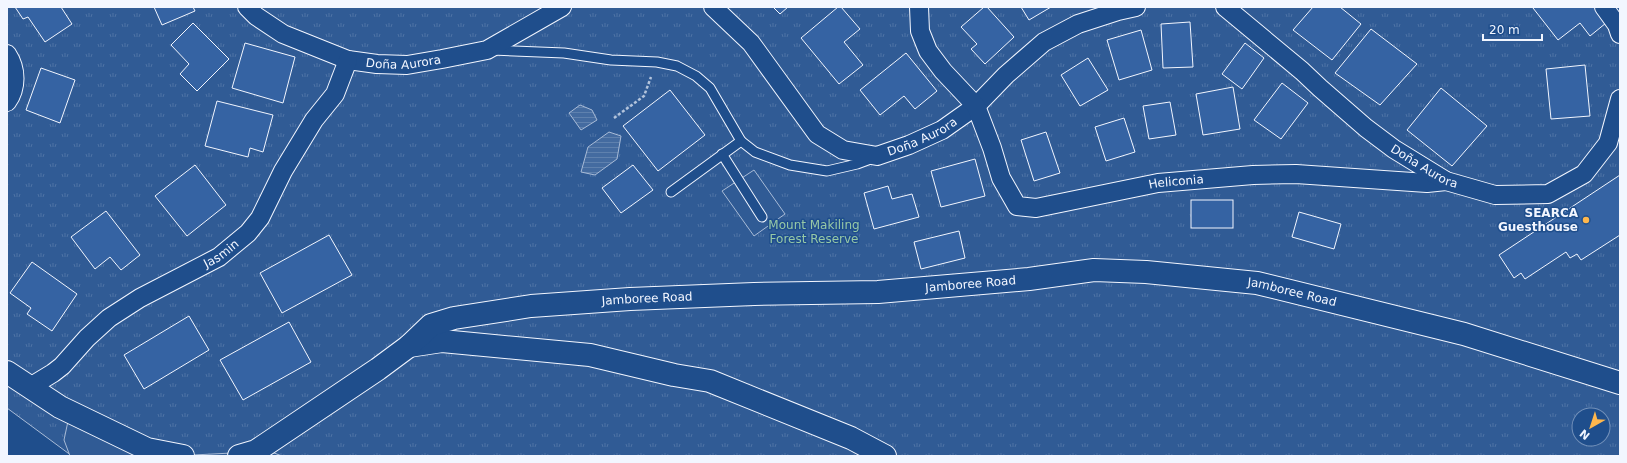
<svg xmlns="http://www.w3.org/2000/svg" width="1627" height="463" font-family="'DejaVu Sans',sans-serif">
<defs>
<pattern id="park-tufts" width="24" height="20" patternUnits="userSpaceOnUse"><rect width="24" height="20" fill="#305b95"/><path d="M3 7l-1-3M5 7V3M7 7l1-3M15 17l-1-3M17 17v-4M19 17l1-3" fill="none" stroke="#4e73a5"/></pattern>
<pattern id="water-rules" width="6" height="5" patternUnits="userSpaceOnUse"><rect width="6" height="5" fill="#446ba0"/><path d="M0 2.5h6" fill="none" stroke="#5f81ae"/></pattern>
</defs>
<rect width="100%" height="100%" fill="#1f4e8c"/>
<!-- park -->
<path fill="url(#park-tufts)" stroke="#a8bbd7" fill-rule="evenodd" d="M7,7H1620V456H72L7,408ZM1579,415H1603V439H1579Z"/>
<!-- built -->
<g fill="#305b95" stroke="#a8bbd7">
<path d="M754,170L785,214L754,236L722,191Z"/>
<path d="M71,407L123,434L193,455L232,453L261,448L282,456H70L64,440Z"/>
</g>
<!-- water -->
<g fill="url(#water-rules)" stroke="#a8bbd7">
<path d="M580,105L592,110L597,120L581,130L569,113Z"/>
<path d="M609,132L621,136L617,159L595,175L581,172L588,147Z"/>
</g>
<!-- building -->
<g fill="#3563a3" stroke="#f2f6ff">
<path d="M15,7H61L72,24L45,42L28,17L23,19Z"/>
<path d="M154,7H193L195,11L162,25Z"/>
<path d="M773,7H788L780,14Z"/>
<path d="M838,7H841L860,29L844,42L863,65L839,84L801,38Z"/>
<path d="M984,7H987L1014,37L985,64L971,49L977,44L961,27Z"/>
<path d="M1021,7H1051L1029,20Z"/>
<path d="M1313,7H1340L1361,24L1332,60L1293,30Z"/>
<path d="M1535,7H1594L1606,23L1590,36L1580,23L1558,40L1533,8Z"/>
<path d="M1190,22L1193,67L1163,68L1161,24Z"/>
<path d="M193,23L229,59L197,91L180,74L189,64L171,45Z"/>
<path d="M1371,29L1417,64L1380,105L1335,73Z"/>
<path d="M1141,30L1152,70L1119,80L1107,40Z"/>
<path d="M245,43L295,57L283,103L232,88Z"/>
<path d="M1245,43L1264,58L1242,89L1222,74Z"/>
<path d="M906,53L937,91L915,109L904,96L880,115L860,90Z"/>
<path d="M1088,58L1108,90L1080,106L1061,75Z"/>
<path d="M1585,65L1590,116L1551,119L1546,69Z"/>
<path d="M41,68L75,80L60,123L26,110Z"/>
<path d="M1282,83L1308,103L1281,139L1254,120Z"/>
<path d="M1233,87L1240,129L1203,135L1196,94Z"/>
<path d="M1441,88L1487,126L1452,166L1407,130Z"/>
<path d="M670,90L705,135L658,171L623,126Z"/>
<path d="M217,101L273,115L263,152L250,148L248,157L205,146Z"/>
<path d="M1170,102L1176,135L1149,139L1143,106Z"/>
<path d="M1124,118L1135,152L1106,161L1095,127Z"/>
<path d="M1046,132L1060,173L1034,181L1021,140Z"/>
<path d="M975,159L985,196L941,207L931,171Z"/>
<path d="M195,165L226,205L187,236L155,196Z"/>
<path d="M633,165L653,190L621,213L602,188Z"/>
<path d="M1620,175V235L1581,260L1577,254L1570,258L1566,252L1525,279L1521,273L1514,278L1499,255Z"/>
<path d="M888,186L892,199L912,194L919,217L874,229L864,193Z"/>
<rect x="1191" y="200" width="42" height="28"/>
<path d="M106,211L140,255L121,270L110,257L95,269L71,237Z"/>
<path d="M1299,212L1341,224L1334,249L1292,237Z"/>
<path d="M959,231L965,258L921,269L914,242Z"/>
<path d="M329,235L352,275L282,313L260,273Z"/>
<path d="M32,262L77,294L52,331L27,314L31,308L10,293Z"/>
<path d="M189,316L209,350L144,389L124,355Z"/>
<path d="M289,322L311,362L243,400L220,360Z"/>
</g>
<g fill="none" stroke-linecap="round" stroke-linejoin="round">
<!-- lane casing -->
<g stroke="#f2f6ff" stroke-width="11">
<g id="lane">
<path d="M492,50L564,53L611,60L657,62L677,66L696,76L710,88L741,141L755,152L790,165L827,171L857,164L873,158"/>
<path d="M722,154L762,217"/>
<path d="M671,192L741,141"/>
</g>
</g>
<!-- street casing -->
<g stroke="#f2f6ff" stroke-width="20">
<g id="street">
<path id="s1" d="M247,7L256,16L283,34L348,60L377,64L407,65L442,59L487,50L562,7"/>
<path id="s2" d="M713,7L751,43L817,134L843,150L877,156L909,145L942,130L976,106L1006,75L1044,42L1078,24L1118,11L1136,7"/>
<path id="s3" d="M919,7L920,31L928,51L943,71L976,106L992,148L1001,178L1017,206L1036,208L1158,183L1253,175L1296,174L1427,183L1446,181"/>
<path id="s4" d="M1225,7L1302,71L1320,88L1366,128L1394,149L1446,181L1495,195L1548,194L1584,174L1608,143L1620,99"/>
<path d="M1604,7L1617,25L1620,34"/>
<path d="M7,54C17,69 17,88 7,102"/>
<path id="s5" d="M30,387L53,373L62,366L87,338L109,318L140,298L219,257L248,233L260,218L283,171L314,120L335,94L348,60"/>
</g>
</g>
<!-- secondary casing -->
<g stroke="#f2f6ff" stroke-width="24">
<g id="secondary">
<path d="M409,346L442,341L590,355L674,375L710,381L851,438L885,456"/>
<path d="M7,372L60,407L147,449L183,456"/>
<path id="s6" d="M239,456L256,451L378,369L409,346L431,325L454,318L531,306L630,299L754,294L878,292L1029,279L1094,270L1146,272L1257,283L1464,334L1620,383"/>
</g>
</g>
<!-- path -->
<path stroke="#b3c4dc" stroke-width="2.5" stroke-dasharray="3 2" stroke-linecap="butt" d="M614,118L644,96L651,77"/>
<!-- lane -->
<use href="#lane" stroke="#1f4e8c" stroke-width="9"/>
<!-- street -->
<use href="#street" stroke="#1f4e8c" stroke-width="18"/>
<!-- secondary -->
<use href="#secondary" stroke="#1f4e8c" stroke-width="22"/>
</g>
<!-- markers -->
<circle fill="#ffb74d" stroke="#1f4e8c" stroke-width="1.5" cx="1586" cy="220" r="4"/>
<g text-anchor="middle" stroke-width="3" stroke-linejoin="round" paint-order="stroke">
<!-- street labels -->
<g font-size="12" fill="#f2f6ff" stroke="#1f4e8c">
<text dy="4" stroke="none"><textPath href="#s1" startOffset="171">Doña Aurora</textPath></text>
<text dy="4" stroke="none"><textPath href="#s2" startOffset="279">Doña Aurora</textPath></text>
<text dy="4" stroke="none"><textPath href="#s4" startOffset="256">Doña Aurora</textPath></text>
<text dy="4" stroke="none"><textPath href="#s3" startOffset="389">Heliconia</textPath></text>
<text dy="4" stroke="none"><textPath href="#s5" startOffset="235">Jasmin</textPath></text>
<text dy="4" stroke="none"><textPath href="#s6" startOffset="776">Jamboree Road</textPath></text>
<text dy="4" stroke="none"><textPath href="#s6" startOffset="1100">Jamboree Road</textPath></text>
<text dy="4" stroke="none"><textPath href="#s6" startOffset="452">Jamboree Road</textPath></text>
</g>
<!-- poi labels -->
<g font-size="12" font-weight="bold" fill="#f2f6ff" stroke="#1f4e8c" text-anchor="end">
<text x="1578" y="217">SEARCA<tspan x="1578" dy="14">Guesthouse</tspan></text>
</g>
<!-- park labels -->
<g font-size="12" fill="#97c8a6" stroke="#1f4e8c">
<text x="814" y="229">Mount Makiling<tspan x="814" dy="14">Forest Reserve</tspan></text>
</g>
</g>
<!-- border -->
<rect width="1627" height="463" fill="none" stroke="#f2f6ff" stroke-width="16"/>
<!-- north arrow -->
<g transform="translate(1591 427) rotate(219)"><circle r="19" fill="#1f4e8c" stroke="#7391ba"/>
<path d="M0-3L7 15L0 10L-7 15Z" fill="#ffb74d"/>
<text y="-6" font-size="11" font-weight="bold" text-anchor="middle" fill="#f2f6ff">N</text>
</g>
<!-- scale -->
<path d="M1483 34v6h59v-6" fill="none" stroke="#f2f6ff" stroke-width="2"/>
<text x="1489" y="34" font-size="12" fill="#f2f6ff" stroke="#1f4e8c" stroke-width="3" paint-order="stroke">20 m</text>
</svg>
